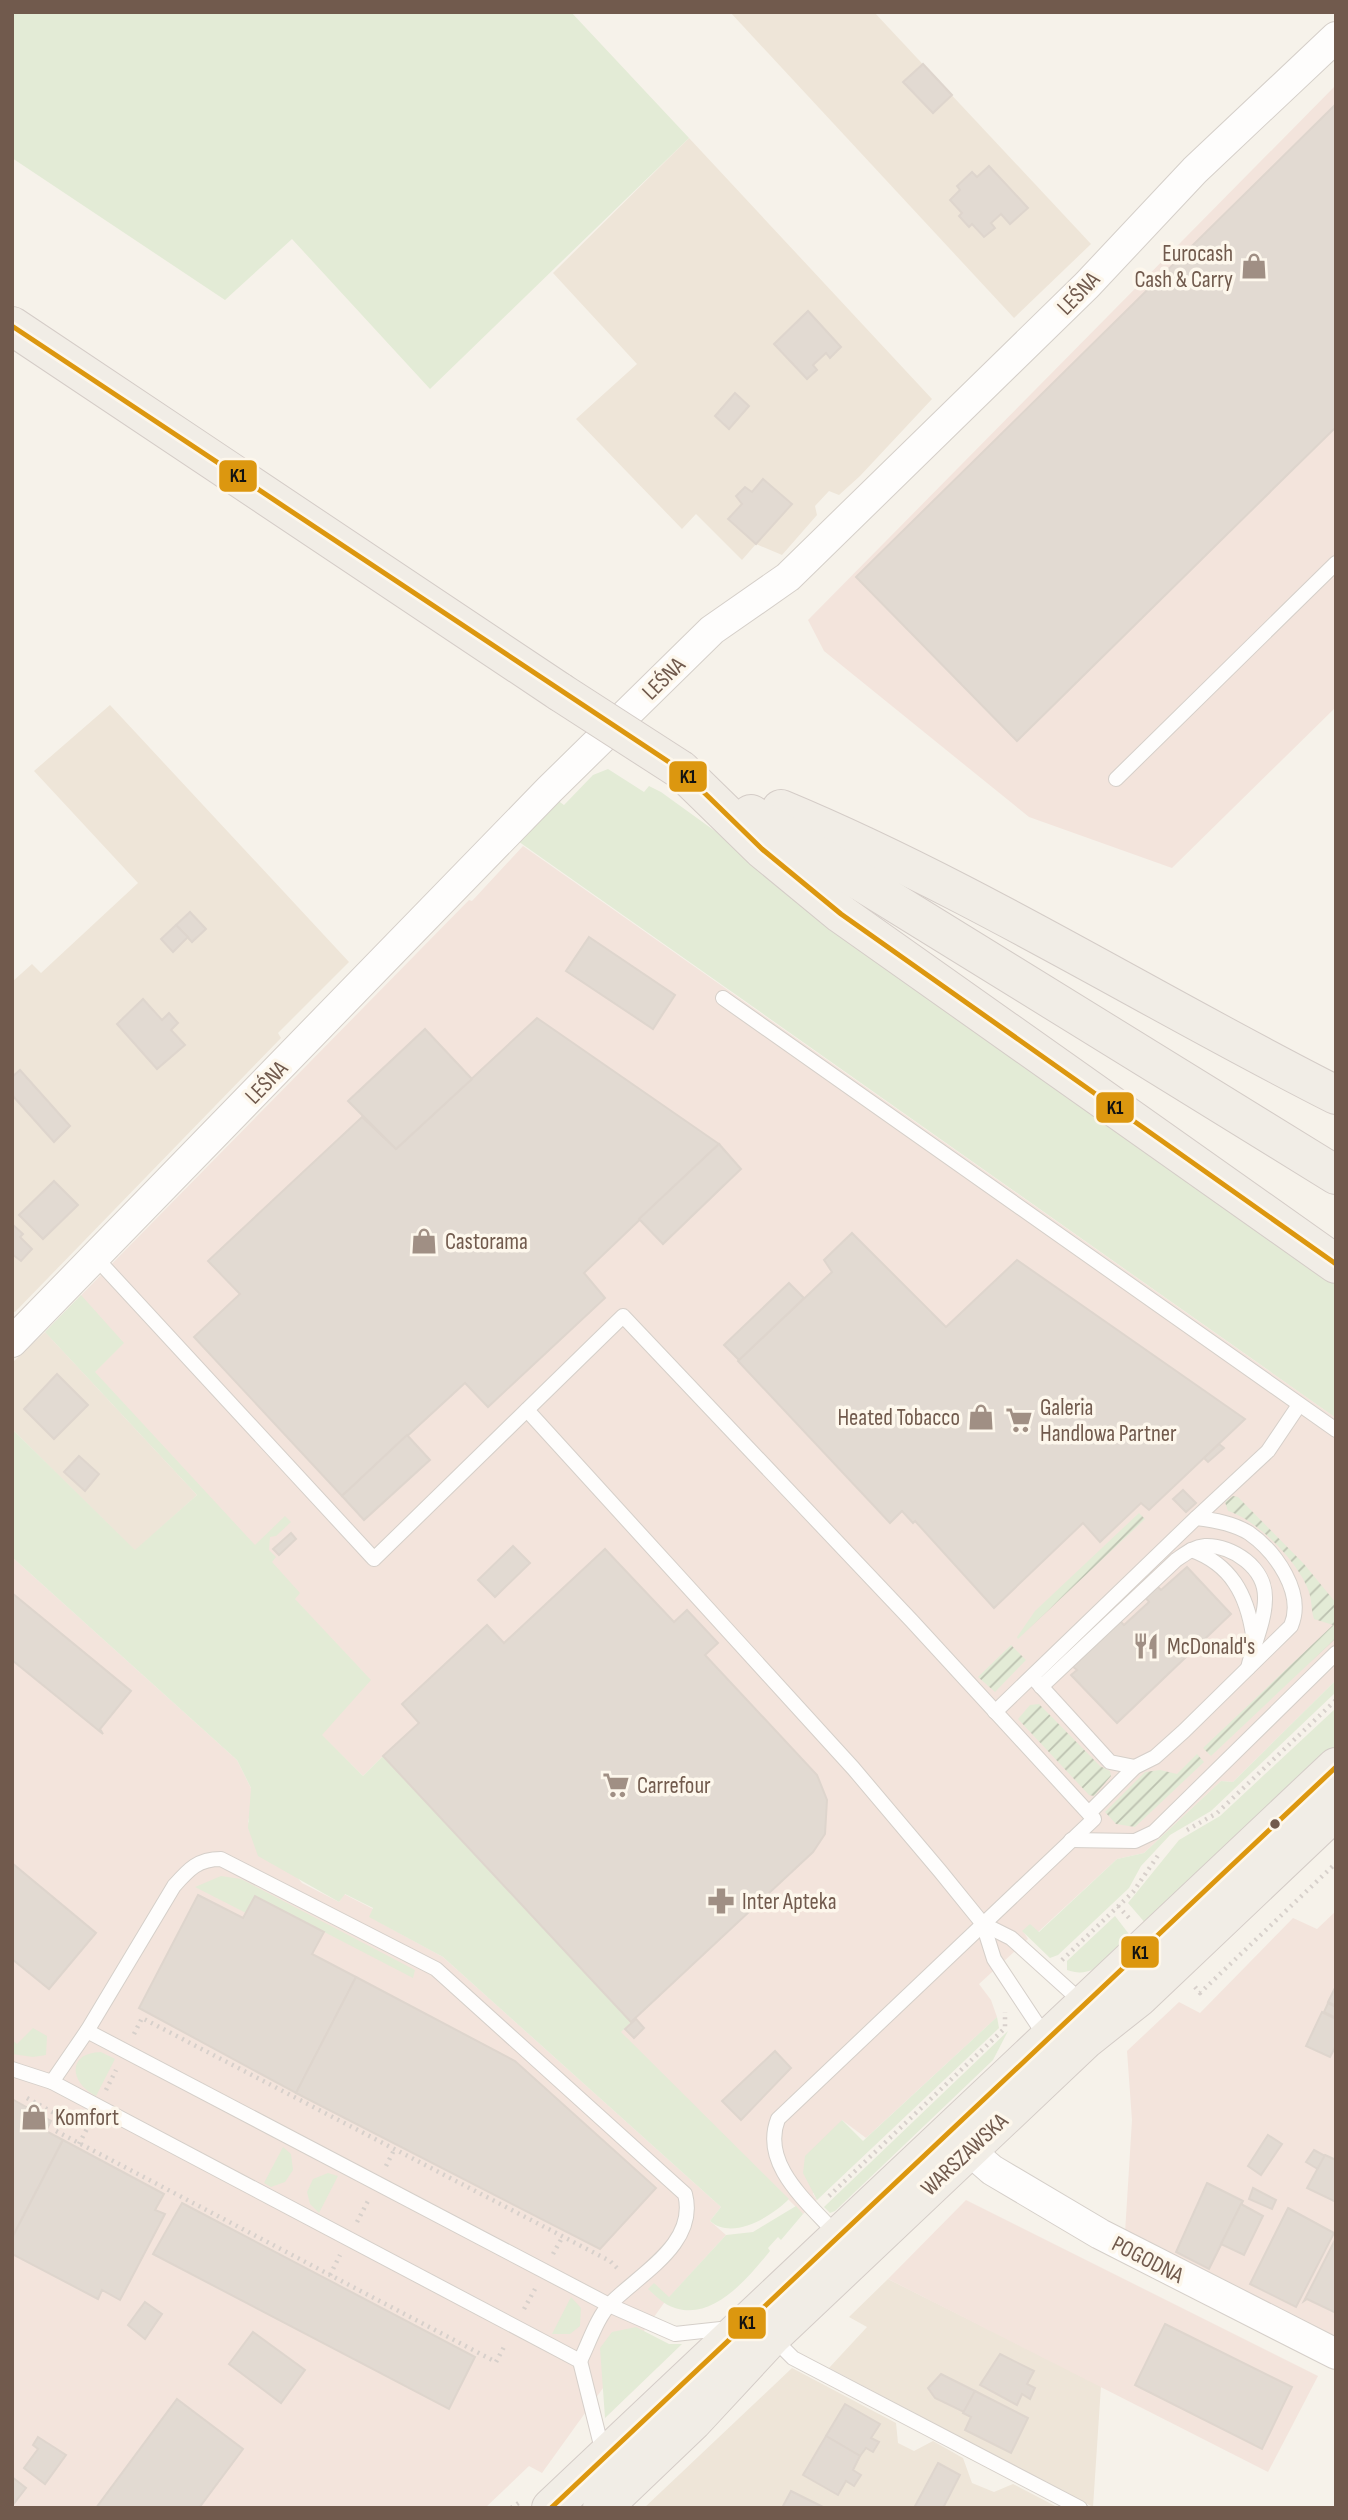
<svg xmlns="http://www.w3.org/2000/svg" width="1348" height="2520" font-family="'Sofia Sans Condensed',sans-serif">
<defs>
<pattern id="garden-furrows" width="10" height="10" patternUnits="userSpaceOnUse" patternTransform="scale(1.75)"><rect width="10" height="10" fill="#e3ebd6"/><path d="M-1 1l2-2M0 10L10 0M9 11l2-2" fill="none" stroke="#bcc1b0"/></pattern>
</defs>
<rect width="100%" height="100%" fill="#f6f2ea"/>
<!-- residential -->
<g fill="#eee5d8">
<path d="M730,12H874L1091,244L1014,318Z"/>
<path d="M689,138L932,399L860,476L839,495L829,491L815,506L817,515L782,555L756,544L742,560L696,514L682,529L576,419L637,364L553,273Z"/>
<path d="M110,705L349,962L278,1033L281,1038L15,1312L12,1311V982L32,964L41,973L138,883L34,771Z"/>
<path d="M45,1332L197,1495L135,1551L12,1429V1363Z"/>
<path d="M888,2279L1101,2386L1093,2507L829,2368L867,2327L849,2317Z"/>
<path d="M792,2368L896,2423L898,2443L914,2451L933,2441L963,2458L972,2483L994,2492L1013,2484L1059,2508H644Z"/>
</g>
<!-- commercial -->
<g fill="#f3e4dc">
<path d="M1336,85V707L1172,868L1029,817L824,651L808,620Z"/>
<path d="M523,846L1336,1418V1680L1233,1782L1221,1781L1144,1853L1117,1859L1038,1932L1023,1931L1028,1939L979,1984L991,2000L997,2017L866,2138L842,2120L813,2194L817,2200L803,2214L620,2032L631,2022L382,1757L363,1776L321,1735L370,1680L45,1332L469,900L472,901Z"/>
<path d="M12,1557L237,1760L251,1788L252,1805L248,1822L302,1883L339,1902L344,1894L373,1909L370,1917L443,1957L721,2207L710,2221L726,2235L664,2303L542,2473L529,2466L485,2508H12Z"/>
<path d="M1336,1911V2348L1125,2233L1132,2120L1127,2051L1179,2002L1200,2013L1293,1918L1317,1929Z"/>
<path d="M966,2200L1318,2376L1268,2472L888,2279Z"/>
</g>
<!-- grass -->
<g fill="#e3ebd6">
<path d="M12,12H571L689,138L430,389L292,239L225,300L12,158Z"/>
<path d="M608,769L644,792L649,786L661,792L1238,1209L1336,1285V1418L515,839L557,800L564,805L593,775Z"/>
<path d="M81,1295L124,1343L95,1372L255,1545L285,1516L291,1522L276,1536L270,1537L269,1550L276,1557L272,1562L300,1593L295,1599L371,1680L322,1735L363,1776L383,1756L631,2022L621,2032L789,2199C772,2216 733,2241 710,2221L721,2207L443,1957L369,1917L373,1908L345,1894L339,1902L258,1856L248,1828L251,1788L237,1760L12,1557V1429L135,1550L197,1495L45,1332Z"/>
<path d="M1336,1680V1692L1211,1811L1170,1835L1141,1866L1129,1888L1058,1955L1050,1958L1022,1931L1030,1924L1039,1932L1117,1859L1144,1853L1221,1781L1233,1782Z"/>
<path d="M1336,1708V1745L1147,1925L1128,1903L1179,1840L1220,1816Z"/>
<path d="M221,1876L241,1879L415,1970L413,1978L255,1896L246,1913L195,1887Z"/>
<path d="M1115,1916L1132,1938C1111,1957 1094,1980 1067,1970V1961Z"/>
<path d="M997,2017L999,2028L817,2200L803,2173L805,2156L842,2120L863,2141Z"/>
<path d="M33,2028L47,2036L46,2055L33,2057L12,2054V2040L17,2044Z"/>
<path d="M1008,2031L993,2060L835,2211L830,2213L824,2207Z"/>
<path d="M101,2052L115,2059L96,2096C70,2083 66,2053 101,2052Z"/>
<path d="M283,2147L291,2154L293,2170L285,2182L271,2187L264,2183Z"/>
<path d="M328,2173L338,2176L319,2213L310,2204L307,2192L313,2179Z"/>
<path d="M796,2206L803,2214L781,2240L778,2237L768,2248L770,2251C749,2277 713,2321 675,2308C664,2305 656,2296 648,2289L654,2283L669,2297L726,2235L753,2232Z"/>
<path d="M571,2297L581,2308L580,2326L570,2334H552Z"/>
<path d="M636,2327L669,2344H682L605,2418L600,2348L612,2332Z"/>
</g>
<!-- garden -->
<g fill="url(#garden-furrows)">
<path d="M1233,1496L1238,1497L1304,1564L1336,1603V1638L1211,1756L1203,1748L1333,1625L1314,1619C1311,1610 1312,1601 1309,1592C1299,1562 1257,1520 1228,1511L1225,1502Z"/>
<path d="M1139,1513L1145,1519L1018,1639L1017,1637L1035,1611Z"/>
<path d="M1011,1645L1026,1660L995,1692L978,1677Z"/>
<path d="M1039,1704L1100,1766L1110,1771L1111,1776L1094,1796L1089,1795L1018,1719L1030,1705Z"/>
<path d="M1197,1754L1204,1762L1135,1827L1116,1824L1105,1812L1145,1772L1160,1770L1177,1774Z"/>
</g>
<!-- building -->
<g fill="#e2dad2" stroke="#ded5cd" stroke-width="2">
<path d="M923,64L952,95L933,113L903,82Z"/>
<path d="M1336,104V427L1017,741L856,577Z"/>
<path d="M989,166L1028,208L1010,224L1001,214L991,223L995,228L984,237L972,224L969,227L959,216L962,213L950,200L960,190L957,186L972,172L977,177Z"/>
<path d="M808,311L841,347L830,358L826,353L813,365L817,370L807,379L774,344Z"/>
<path d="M735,393L749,406L729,429L715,416Z"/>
<path d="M763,479L792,504L756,544L728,519L742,504L736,496L745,487L752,492Z"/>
<path d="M190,912L206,929L192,942L176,925Z"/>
<path d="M176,925L188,937L173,952L161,939Z"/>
<path d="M589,937L675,995L653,1029L566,971Z"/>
<path d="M143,999L162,1020L169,1013L178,1023L171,1030L185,1045L157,1069L117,1024Z"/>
<path d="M537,1018L719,1144L584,1273L605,1298L488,1407L465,1383L342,1496L194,1337L240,1294L208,1261L362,1117L396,1149Z"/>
<path d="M425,1029L472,1079L396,1149L348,1101Z"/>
<path d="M20,1070L70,1126L54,1142L12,1095V1077Z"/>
<path d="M719,1144L741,1169L663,1244L639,1219Z"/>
<path d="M54,1181L78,1205L43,1239L19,1215Z"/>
<path d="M12,1224L23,1234L20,1237L32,1249L21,1261L12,1254Z"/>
<path d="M852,1233L946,1327L1017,1260L1245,1419L1149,1510L1141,1503L1100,1542L1083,1523L994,1608L915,1521L913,1523L902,1511L890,1523L738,1361L832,1272L824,1260Z"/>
<path d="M789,1283L804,1298L739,1360L724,1345Z"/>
<path d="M57,1374L88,1405L54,1439L24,1409Z"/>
<path d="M407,1435L430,1460L364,1520L342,1496Z"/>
<path d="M1219,1444L1224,1448L1208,1462L1204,1458Z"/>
<path d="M79,1456L99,1474L85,1491L64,1472Z"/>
<path d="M1183,1490L1196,1503L1186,1512L1173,1499Z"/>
<path d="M291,1533L296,1539L279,1555L273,1549Z"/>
<path d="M513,1546L530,1563L495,1597L478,1580Z"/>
<path d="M605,1549L674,1622L687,1610L718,1643L705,1655L817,1775L827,1800L825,1834L813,1852L631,2022L383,1756L419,1723L402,1704L487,1625L504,1643Z"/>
<path d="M1187,1567L1231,1614L1117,1723L1071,1675L1077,1670L1072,1666L1120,1621L1124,1625L1149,1602L1145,1597L1157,1586L1161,1590Z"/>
<path d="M12,1593L131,1691L100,1729L103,1734L12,1660Z"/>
<path d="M12,1863L96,1933L49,1989L12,1959Z"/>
<path d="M198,1895L243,1918L255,1896L324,1932L312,1954L356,1977L296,2093L139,2008Z"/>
<path d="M356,1977L515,2061L656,2188L600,2249L296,2093Z"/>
<path d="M1336,1986V2006L1328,2002Z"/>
<path d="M1328,2003L1336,2007V2018L1324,2012Z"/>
<path d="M1322,2012L1336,2019V2046L1330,2057L1306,2046Z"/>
<path d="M636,2019L644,2028L634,2038L625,2029Z"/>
<path d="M775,2051L791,2068L741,2120L722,2101Z"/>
<path d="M12,2099L51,2121L46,2131L63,2140L12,2238Z"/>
<path d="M1268,2135L1282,2144L1261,2175L1248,2166Z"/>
<path d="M63,2140L164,2194L155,2210L165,2214L120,2300L102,2290L98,2299L12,2254V2238Z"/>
<path d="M1314,2150L1325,2156L1318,2169L1306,2162Z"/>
<path d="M1325,2155L1336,2160V2202L1307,2188Z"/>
<path d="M1207,2183L1243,2201L1209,2269L1176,2252Z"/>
<path d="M1253,2188L1276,2200L1272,2209L1249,2199Z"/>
<path d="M182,2203L475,2357L449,2409L153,2254Z"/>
<path d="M1241,2204L1263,2216L1244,2255L1221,2244Z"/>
<path d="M1288,2208L1334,2233L1296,2307L1250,2284Z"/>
<path d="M1336,2238V2313L1307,2299L1304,2301Z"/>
<path d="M145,2302L162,2314L145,2339L128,2325Z"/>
<path d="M1165,2324L1292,2387L1262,2449L1135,2385Z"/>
<path d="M253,2332L305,2370L281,2403L229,2364Z"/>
<path d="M1000,2354L1034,2371L1027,2384L1035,2388L1030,2399L1022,2394L1017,2405L980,2385Z"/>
<path d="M941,2374L975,2391L964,2412L935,2398L928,2388Z"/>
<path d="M975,2391L1028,2418L1011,2453L965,2430L971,2417L963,2413Z"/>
<path d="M177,2399L243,2449L199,2508H96Z"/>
<path d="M845,2404L880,2424L871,2438L879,2442L873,2452L866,2448L860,2456L826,2436Z"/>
<path d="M826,2436L860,2456L853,2470L861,2475L854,2486L846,2481L838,2495L803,2475Z"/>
<path d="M38,2437L66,2455L45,2484L24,2468L38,2449L33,2445Z"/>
<path d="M938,2463L960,2475L943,2508H914Z"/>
<path d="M12,2477L26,2488L12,2506Z"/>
<path d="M791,2491L825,2508H782Z"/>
</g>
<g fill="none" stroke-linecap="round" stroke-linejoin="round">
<!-- service casing -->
<g stroke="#d5cfc9" stroke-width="16">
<g id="service">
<path d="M1116,779L1336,563"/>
<path d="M723,998L1336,1430"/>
<path d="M96,1258L374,1559L623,1316L911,1620L1094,1819L778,2119C760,2165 809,2203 837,2235"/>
<path d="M527,1410L853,1768L940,1871L983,1924L994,1959L1047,2039"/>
<path d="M1196,1518L1268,1451L1299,1405"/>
<path d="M1191,1550C1231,1564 1247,1595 1253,1635"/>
<path d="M1037,1682L1110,1762L1135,1767"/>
<path d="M1041,1687L1176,1560C1185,1554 1193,1547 1205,1546C1233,1545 1266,1568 1265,1599C1265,1621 1253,1646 1248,1668"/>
<path d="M995,1712L1196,1518C1214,1520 1233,1523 1249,1533C1276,1552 1305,1593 1291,1626L1184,1731L1155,1757L1135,1767L1089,1813"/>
<path d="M1071,1840L1135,1841L1154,1832L1336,1653"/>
<path d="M983,1924L1011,1938L1083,2003"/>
<path d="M87,2031L174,1886C189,1869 198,1859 221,1859L436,1969L685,2194C698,2243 641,2273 611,2303C597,2317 589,2343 580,2361"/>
<path d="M12,2069L52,2082L580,2361L603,2453"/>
<path d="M52,2082L87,2031L609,2305L675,2334L730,2328"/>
<path d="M773,2338L793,2358L1080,2508"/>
</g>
</g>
<!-- minor casing -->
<g stroke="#d5cfc9" stroke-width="32">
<g id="minor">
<path d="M12,1342L549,790L712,630L788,577L1087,285L1195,170L1336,37"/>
<path d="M969,2150L992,2170L1100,2234L1336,2354"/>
</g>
</g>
<!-- primary casing -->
<g stroke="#d4ccc7" stroke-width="40">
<g id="primary">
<path d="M12,326L560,692"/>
<path d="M681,770L762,849L841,914L1336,1264"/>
<path d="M781,809C973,889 1150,1001 1336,1095"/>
<path d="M751,814L1336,1175"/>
<path d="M551,2508L1336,1767"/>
<path d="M602,2508L693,2421L771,2337L1086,2039L1139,1997L1336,1810"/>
</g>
</g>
<!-- path -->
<g stroke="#d7d0cb" stroke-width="4.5" stroke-dasharray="2 5" stroke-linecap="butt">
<path d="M1187,1830L1217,1813L1336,1700"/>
<path d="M1118,1906L1129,1918"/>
<path d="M1062,1960L1133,1892L1159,1854"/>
<path d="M1195,1987L1200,1993L1336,1863"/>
<path d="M134,2034L142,2018L610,2261L620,2271"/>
<path d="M106,2090L116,2070"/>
<path d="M27,2098L61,2117L54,2130L496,2362L505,2345"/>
<path d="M79,2144L90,2123"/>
<path d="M386,2166L395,2148"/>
<path d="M829,2196L1005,2028V2012"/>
<path d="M357,2222L369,2199"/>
<path d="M553,2254L563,2236"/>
<path d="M330,2275L340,2255"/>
<path d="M524,2309L535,2289"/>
<path d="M511,2508L520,2502"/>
</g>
<!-- service -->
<use href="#service" stroke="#fefdfc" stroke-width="14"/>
<!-- minor -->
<use href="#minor" stroke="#fefdfc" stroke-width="30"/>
<!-- primary -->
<use href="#primary" stroke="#f1ede6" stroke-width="38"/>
<!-- primary-bridge casing -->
<g stroke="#d4ccc7" stroke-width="40" stroke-linecap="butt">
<path id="primary-bridge" d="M560,692L681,770"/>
</g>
<!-- primary-bridge -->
<use href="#primary-bridge" stroke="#f1ede6" stroke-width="38"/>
<!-- bus-1 casing -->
<g stroke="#fdf7ec" stroke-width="10">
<g id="bus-1">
<path d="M12,326L681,770L762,849L841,914L1336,1264"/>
<path d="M551,2508L1336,1767"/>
</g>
</g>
<!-- bus-1 -->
<use href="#bus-1" stroke="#dc970f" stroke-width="5"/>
</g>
<!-- icons -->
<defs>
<g id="shop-bare" transform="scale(2.1)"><path d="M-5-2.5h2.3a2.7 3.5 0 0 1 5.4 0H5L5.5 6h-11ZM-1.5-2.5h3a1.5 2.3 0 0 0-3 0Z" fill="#a08f84" stroke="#fdf7ec" stroke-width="2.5" paint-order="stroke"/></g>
<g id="supermarket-bare" transform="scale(2.1)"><path d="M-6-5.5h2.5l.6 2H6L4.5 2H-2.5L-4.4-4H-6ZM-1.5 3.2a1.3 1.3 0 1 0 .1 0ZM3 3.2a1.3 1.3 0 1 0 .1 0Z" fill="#a08f84" stroke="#fdf7ec" stroke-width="2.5" paint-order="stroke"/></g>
<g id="restaurant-bare" transform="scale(2.1)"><path d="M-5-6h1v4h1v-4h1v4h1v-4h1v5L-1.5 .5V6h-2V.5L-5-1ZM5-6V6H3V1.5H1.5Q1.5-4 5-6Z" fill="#a08f84" stroke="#fdf7ec" stroke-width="2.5" paint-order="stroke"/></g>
<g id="pharmacy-bare" transform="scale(2.1)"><path d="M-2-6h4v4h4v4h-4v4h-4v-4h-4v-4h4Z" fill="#a08f84" stroke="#fdf7ec" stroke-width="2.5" paint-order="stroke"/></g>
</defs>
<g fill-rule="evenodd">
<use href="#shop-bare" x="1254" y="266"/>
<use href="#shop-bare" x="424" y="1241"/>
<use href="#shop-bare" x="981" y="1417"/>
<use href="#supermarket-bare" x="1019" y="1420"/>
<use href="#restaurant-bare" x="1146" y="1646"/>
<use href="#supermarket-bare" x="616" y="1785"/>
<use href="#pharmacy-bare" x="721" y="1901"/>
<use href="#shop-bare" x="34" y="2117"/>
</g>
<!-- markers -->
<circle fill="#715a4d" stroke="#fdf7ec" stroke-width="2.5" cx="1275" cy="1824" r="6"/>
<g text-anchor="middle" stroke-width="7" stroke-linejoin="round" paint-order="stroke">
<!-- poi labels -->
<g font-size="23" fill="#715a4d" stroke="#fdf7ec" text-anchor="start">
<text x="1233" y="261" text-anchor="end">Eurocash<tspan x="1233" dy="26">Cash &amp; Carry</tspan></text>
<text x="445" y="1249">Castorama</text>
<text x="1040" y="1415">Galeria<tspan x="1040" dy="26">Handlowa Partner</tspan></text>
<text x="960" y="1425" text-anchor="end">Heated Tobacco</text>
<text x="1167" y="1654">McDonald's</text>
<text x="637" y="1793">Carrefour</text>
<text x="742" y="1909">Inter Apteka</text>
<text x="55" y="2125">Komfort</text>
</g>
<!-- street labels -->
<g font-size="23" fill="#715a4d" stroke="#fdf7ec">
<text transform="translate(1078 293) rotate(-46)" y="8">LEŚNA</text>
<text transform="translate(663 678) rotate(-45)" y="8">LEŚNA</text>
<text transform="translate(266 1082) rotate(-46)" y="8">LEŚNA</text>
<text transform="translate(964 2154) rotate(-43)" y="8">WARSZAWSKA</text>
<text transform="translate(1148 2259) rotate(27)" y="8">POGODNA</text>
</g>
</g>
<g stroke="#fdf7ec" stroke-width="2.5">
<rect x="218" y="459" width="40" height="34" rx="7" fill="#dc970f"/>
<rect x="668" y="760" width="40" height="33" rx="7" fill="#dc970f"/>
<rect x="1095" y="1091" width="40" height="33" rx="7" fill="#dc970f"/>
<rect x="1120" y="1935" width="40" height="34" rx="7" fill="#dc970f"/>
<rect x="727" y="2306" width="40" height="34" rx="7" fill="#dc970f"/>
</g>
<g font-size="19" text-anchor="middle" font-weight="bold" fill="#111">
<text x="238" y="482">K1</text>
<text x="688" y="783">K1</text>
<text x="1115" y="1114">K1</text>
<text x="1140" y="1959">K1</text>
<text x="747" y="2329">K1</text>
</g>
<!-- border -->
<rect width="1348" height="2520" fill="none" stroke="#715a4d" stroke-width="28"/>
</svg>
